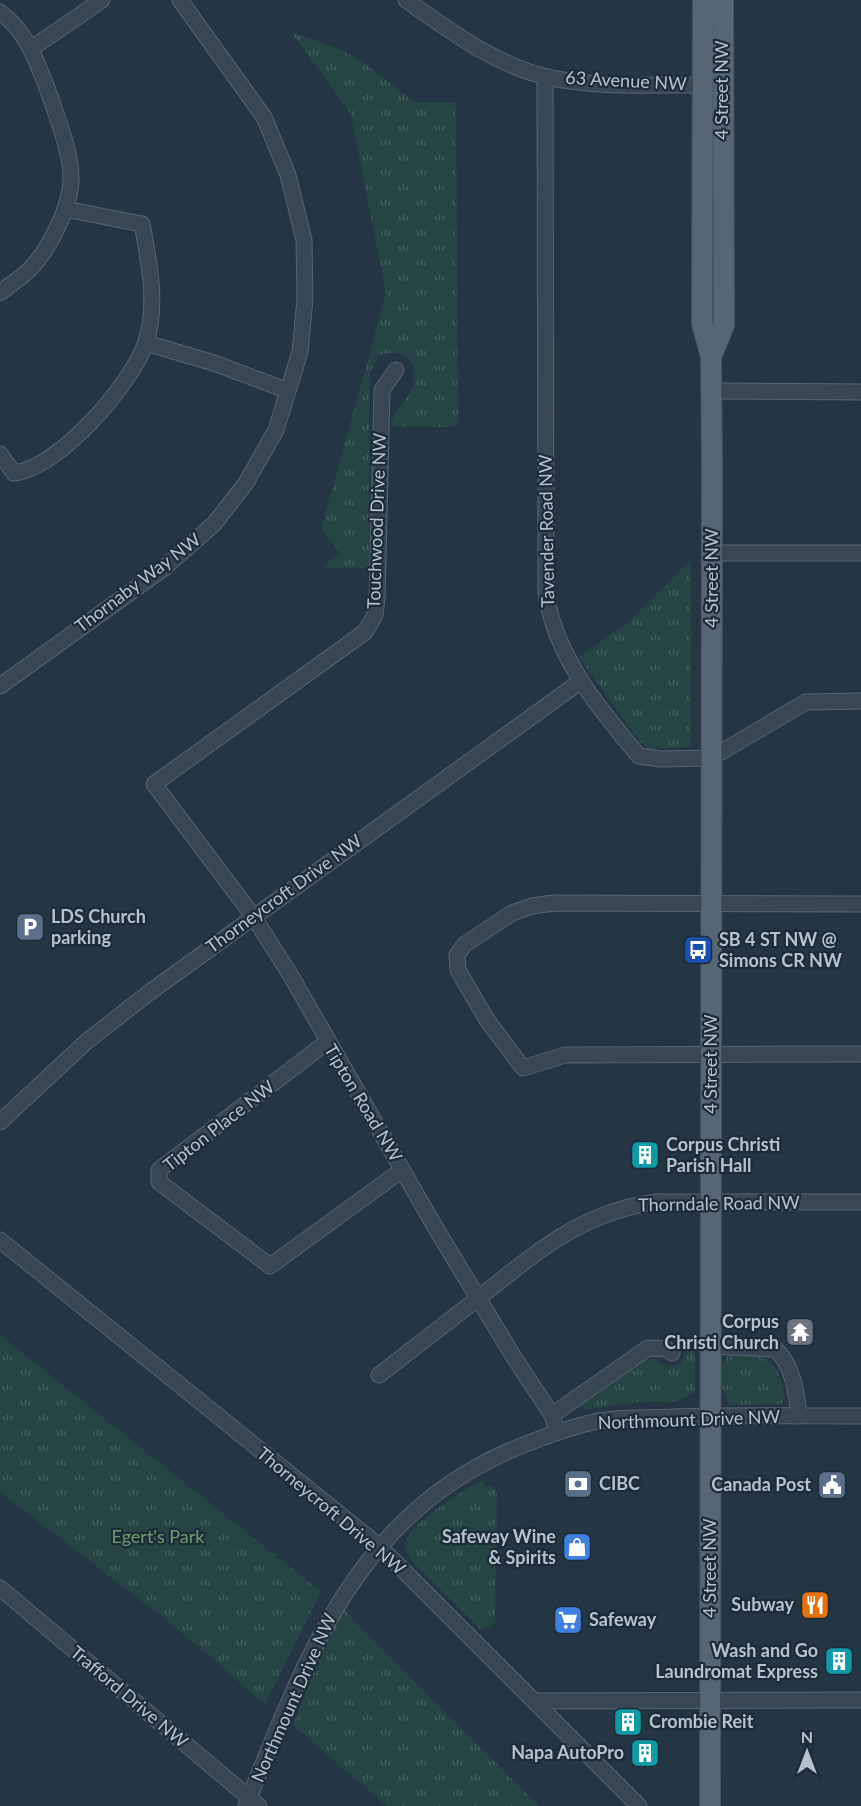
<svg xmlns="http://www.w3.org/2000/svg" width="861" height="1806" font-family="Lato,sans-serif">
<defs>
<pattern id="grass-tufts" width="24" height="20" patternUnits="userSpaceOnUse" patternTransform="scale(1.5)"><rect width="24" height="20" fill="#264443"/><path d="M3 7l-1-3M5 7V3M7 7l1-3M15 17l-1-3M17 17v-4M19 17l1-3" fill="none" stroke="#435d5d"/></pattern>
</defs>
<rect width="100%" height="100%" fill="#243643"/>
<!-- grass -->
<g fill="url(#grass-tufts)">
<path d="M291,32L340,49L367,65L414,102H456L458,423L454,427L391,426C398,397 422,398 412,362C402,352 391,351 378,356L370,372L369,568H321L340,553L321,530L386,294L351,114Z"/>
<path d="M691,560V747L649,749L640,742L579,657L626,624Z"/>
<path d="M0,1335L321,1592L265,1704L169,1622L0,1492Z"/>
<path d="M680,1337H695V1392L676,1402H637L584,1410L582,1405L645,1360L654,1359L667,1367L681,1364L686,1348Z"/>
<path d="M730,1354C755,1355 772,1354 781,1380C784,1389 786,1395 782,1404L730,1405C721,1391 715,1366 730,1354Z"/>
<path d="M482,1480L485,1486H491L497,1491L495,1623L481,1630L412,1561C407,1554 404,1547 407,1539C415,1519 463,1491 482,1480Z"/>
<path d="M344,1609L360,1627L539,1806H387L293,1725L325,1643Z"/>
</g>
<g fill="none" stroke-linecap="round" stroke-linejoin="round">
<!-- minor casing -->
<g stroke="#566570" stroke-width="17">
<g id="minor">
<path d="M406,0C449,30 495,65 547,77C600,89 657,84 712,85"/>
<path d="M0,12C26,31 36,59 47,88C55,111 71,152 71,176C72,205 49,250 29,270C20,279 9,285 0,293"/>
<path d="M32,48L102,0"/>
<path d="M545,77L546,593C555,656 599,709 639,756L661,759L711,758L806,702L861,701"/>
<path d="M146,343L214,363L286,390"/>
<path d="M396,370L382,390L377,599L375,615L365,632L154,784L253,916L291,976L438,1232L515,1359L552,1415L557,1432"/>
<path d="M711,391L861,392"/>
<path d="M0,454L14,473C59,468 132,384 146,342C158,304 149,262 142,224L65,209"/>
<path d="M713,553H861"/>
<path d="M0,686L164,568L214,524L246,483L276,430L300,352L305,299L304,240L288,175L264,117L180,0"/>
<path d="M861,904L554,903L532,906L512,913L464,945L457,955L458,970L487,1020L523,1068L565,1055L861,1054"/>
<path d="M327,1042L159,1170V1182L270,1266L402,1170"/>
<path d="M0,1122L86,1042L150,992L581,681"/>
<path d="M0,1240L379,1546L639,1806"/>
<path d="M711,1346L775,1349C792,1363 798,1395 798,1416"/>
<path d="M379,1375C413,1349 447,1322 481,1296C537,1252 583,1211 657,1202H861"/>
<path d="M552,1415L648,1348L666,1349L672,1353"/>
<path d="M0,1588L259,1806"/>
<path d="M535,1701L861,1700"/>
<path d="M246,1806C306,1657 356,1515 516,1448C543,1437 569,1427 598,1421C623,1417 649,1418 675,1417C737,1415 799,1416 861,1416"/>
</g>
</g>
<!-- major casing -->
<g stroke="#45535f" stroke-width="22">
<g id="major">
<path d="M703,0L702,323L711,357L712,468L710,1806"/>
<path d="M711,357L724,325L723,0"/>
</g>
</g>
<!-- minor -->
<use href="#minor" stroke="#384752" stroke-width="15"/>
<!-- major -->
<use href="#major" stroke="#566672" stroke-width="20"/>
</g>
<!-- icons -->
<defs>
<g id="parking-square" transform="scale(1.5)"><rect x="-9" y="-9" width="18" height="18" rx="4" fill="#5c6f8a" stroke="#1d2c38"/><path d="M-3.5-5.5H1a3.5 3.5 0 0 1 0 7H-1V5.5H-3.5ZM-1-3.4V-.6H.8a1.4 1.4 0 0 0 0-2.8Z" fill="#fff"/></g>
<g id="bus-square" transform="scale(1.5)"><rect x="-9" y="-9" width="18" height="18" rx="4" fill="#1a4fb4" stroke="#1d2c38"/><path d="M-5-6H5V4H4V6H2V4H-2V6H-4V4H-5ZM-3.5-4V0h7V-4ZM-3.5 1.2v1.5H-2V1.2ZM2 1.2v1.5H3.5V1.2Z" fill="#fff"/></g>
<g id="building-square" transform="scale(1.5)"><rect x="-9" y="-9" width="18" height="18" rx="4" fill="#0f9aa8" stroke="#1d2c38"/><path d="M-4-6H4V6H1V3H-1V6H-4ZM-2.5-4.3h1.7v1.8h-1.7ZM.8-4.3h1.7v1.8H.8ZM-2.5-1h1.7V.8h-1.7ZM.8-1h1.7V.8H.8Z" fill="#fff"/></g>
<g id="temple-square" transform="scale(1.5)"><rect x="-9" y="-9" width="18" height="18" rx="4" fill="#6b7280" stroke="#1d2c38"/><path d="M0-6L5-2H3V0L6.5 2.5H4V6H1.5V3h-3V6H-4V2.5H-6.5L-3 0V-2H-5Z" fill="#fff"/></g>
<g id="bank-square" transform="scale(1.5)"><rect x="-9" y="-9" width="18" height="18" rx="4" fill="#5c6f8a" stroke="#1d2c38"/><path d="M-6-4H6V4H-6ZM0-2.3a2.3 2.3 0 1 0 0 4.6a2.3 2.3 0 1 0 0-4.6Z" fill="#fff"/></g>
<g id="civic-square" transform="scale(1.5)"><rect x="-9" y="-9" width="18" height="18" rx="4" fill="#5c6f8a" stroke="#1d2c38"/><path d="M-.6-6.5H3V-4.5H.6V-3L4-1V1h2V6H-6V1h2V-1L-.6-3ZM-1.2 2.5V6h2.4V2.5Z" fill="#fff"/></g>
<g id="shop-square" transform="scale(1.5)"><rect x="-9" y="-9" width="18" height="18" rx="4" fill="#3f7fe0" stroke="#1d2c38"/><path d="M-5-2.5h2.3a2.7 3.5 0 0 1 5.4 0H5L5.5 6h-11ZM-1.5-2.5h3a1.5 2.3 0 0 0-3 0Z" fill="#fff"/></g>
<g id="restaurant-square" transform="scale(1.5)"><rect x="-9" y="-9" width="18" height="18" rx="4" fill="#e8710a" stroke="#1d2c38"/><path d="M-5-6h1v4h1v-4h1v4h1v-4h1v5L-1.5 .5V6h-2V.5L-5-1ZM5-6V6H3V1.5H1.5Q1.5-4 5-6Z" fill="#fff"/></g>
<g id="supermarket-square" transform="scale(1.5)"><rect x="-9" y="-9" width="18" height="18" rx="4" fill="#3f7fe0" stroke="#1d2c38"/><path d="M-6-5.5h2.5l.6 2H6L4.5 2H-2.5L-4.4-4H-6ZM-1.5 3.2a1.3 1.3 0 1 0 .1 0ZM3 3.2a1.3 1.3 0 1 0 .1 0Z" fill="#fff"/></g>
</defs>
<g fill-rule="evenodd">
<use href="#parking-square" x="30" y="927"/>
<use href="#bus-square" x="698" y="950"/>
<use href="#building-square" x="645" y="1155"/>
<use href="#temple-square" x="800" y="1332"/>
<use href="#bank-square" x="578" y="1484"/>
<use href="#civic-square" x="832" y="1485"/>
<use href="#shop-square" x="577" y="1547"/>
<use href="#restaurant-square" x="815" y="1605"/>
<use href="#supermarket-square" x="568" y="1620"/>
<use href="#building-square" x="839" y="1661"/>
<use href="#building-square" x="628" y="1722"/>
<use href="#building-square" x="645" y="1753"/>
</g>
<g text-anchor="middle" stroke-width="4.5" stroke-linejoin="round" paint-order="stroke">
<!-- street labels -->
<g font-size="18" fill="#b5c2cc" stroke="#1d2c38">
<text transform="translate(626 81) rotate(3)" y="6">63 Avenue NW</text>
<text transform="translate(722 90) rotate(-90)" y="6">4 Street NW</text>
<text transform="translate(377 521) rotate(-88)" y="6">Touchwood Drive NW</text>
<text transform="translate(547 531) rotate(-91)" y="6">Tavender Road NW</text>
<text transform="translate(712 578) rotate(-90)" y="6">4 Street NW</text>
<text transform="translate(138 583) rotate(-37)" y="6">Thornaby Way NW</text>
<text transform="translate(284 894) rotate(-36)" y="6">Thorneycroft Drive NW</text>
<text transform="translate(711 1064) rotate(-90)" y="6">4 Street NW</text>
<text transform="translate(363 1103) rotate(59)" y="6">Tipton Road NW</text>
<text transform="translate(219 1126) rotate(-38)" y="6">Tipton Place NW</text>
<text transform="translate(719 1204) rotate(-1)" y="6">Thorndale Road NW</text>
<text transform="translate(689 1420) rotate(-2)" y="6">Northmount Drive NW</text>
<text transform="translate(331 1511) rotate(40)" y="6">Thorneycroft Drive NW</text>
<text transform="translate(710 1568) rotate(-90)" y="6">4 Street NW</text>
<text transform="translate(129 1697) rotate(40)" y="6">Trafford Drive NW</text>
<text transform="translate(294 1698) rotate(-66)" y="6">Northmount Drive NW</text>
</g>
<!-- poi labels -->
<g font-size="18" font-weight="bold" fill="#b5c2cc" stroke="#1d2c38" text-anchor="start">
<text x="51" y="923">LDS Church<tspan x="51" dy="21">parking</tspan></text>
<text x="719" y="946">SB 4 ST NW @<tspan x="719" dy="21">Simons CR NW</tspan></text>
<text x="666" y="1151">Corpus Christi<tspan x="666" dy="21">Parish Hall</tspan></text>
<text x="779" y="1328" text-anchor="end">Corpus<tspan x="779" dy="21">Christi Church</tspan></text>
<text x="599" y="1490">CIBC</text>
<text x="811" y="1491" text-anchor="end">Canada Post</text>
<text x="556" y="1543" text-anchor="end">Safeway Wine<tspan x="556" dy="21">&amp; Spirits</tspan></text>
<text x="794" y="1611" text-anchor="end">Subway</text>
<text x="589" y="1626">Safeway</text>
<text x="818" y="1657" text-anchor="end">Wash and Go<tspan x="818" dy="21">Laundromat Express</tspan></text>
<text x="649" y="1728">Crombie Reit</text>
<text x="624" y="1759" text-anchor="end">Napa AutoPro</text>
</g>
<!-- park labels -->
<g font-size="18" fill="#6b9f6f" stroke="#1d2c38">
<text x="158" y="1543">Egert's Park</text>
</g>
</g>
<!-- north arrow -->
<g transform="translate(807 1752)" stroke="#1d2c38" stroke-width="4.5" paint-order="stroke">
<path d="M0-4.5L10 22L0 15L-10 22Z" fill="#b5c2cc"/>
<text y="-9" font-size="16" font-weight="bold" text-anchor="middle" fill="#b5c2cc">N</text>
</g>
</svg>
